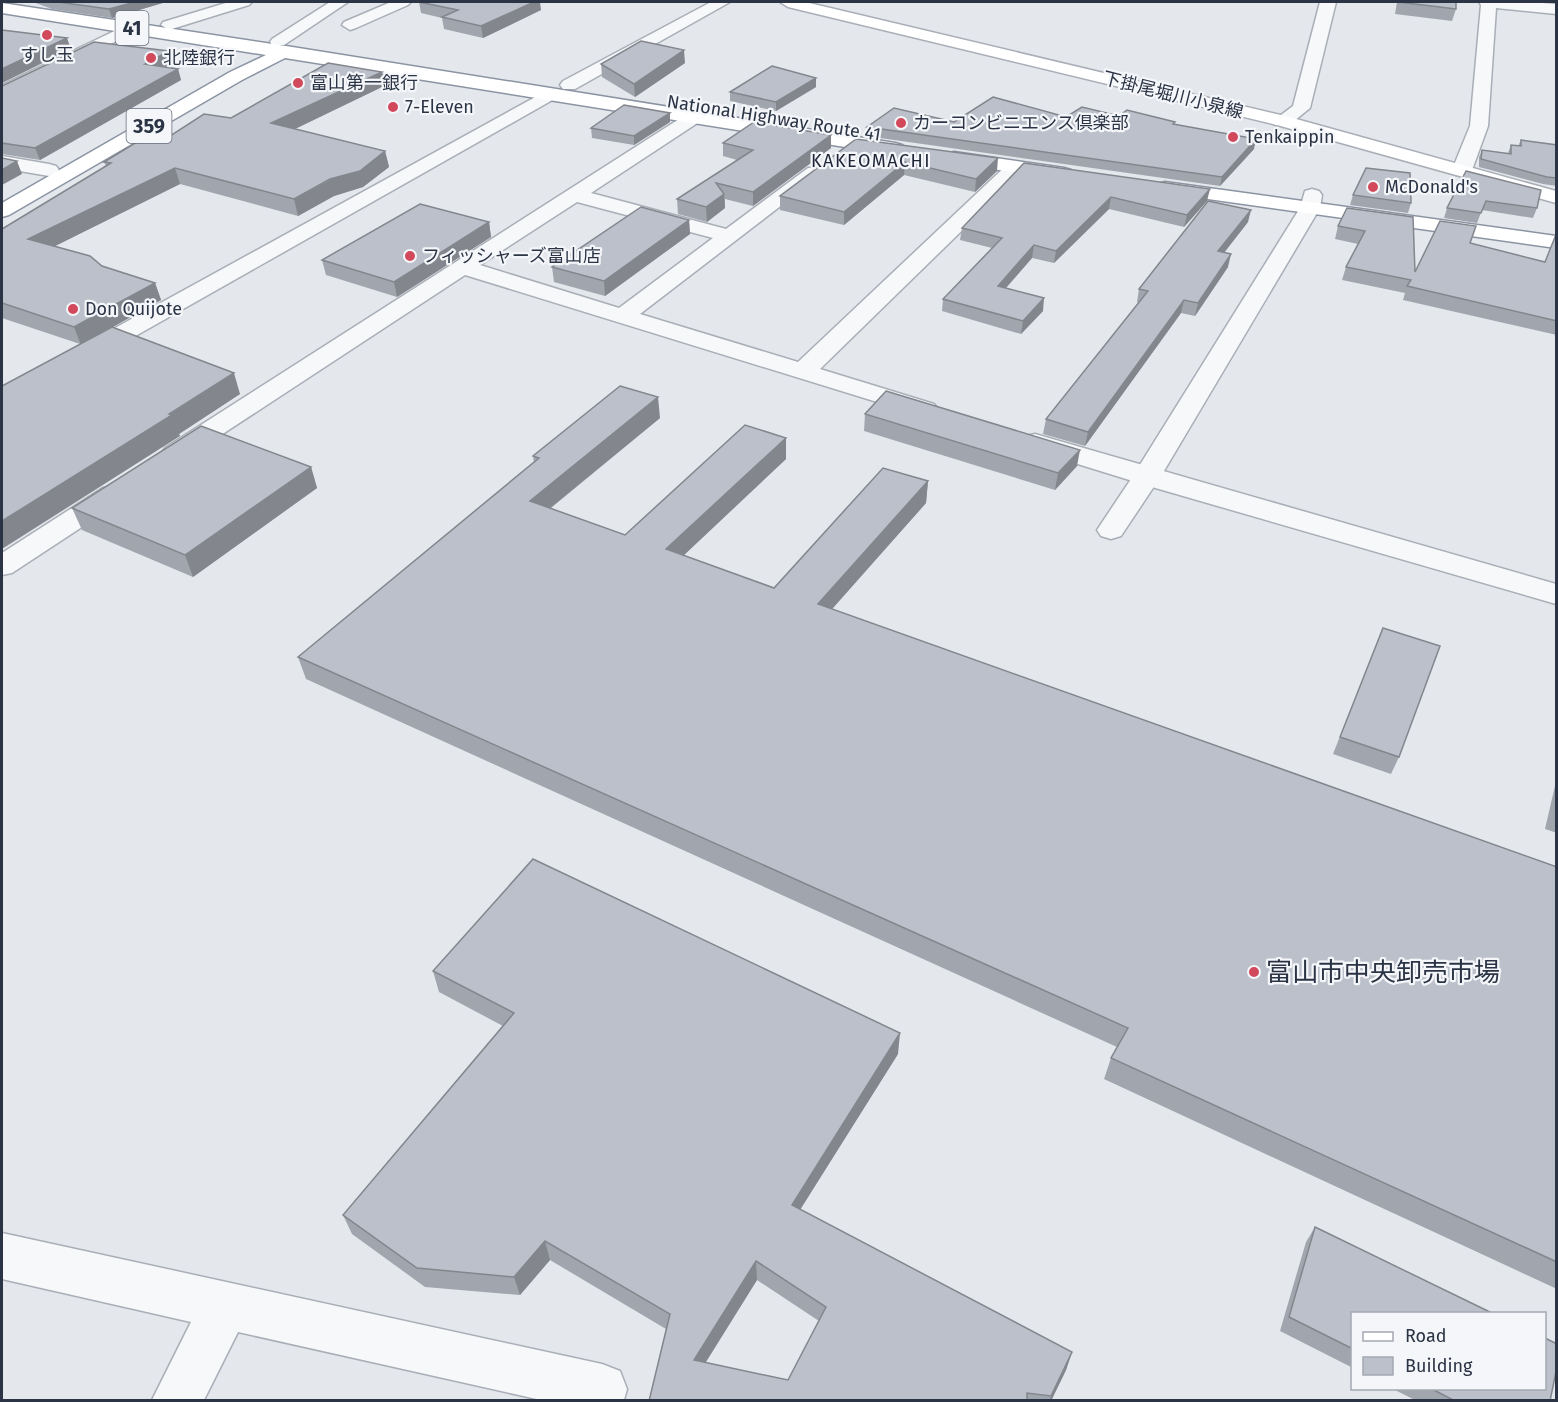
<svg xmlns="http://www.w3.org/2000/svg" width="1558" height="1402" font-family="'Fira Sans','Noto Sans JP',sans-serif">
<rect width="100%" height="100%" fill="#e4e7ec"/>
<g fill="none" stroke-linecap="round" stroke-linejoin="round">
<!-- minor casing -->
<g stroke="#a9aeb7" stroke-width="3">
<g id="minor">
<path d="M229,2H252L249,5L175,28L169,30L161,25L163,22Z"/>
<path d="M391,2H411L408,5L356,28L350,30L342,25L344,22Z"/>
<path d="M711,2H730L575,89H563L560,85L563,81Z"/>
<path d="M1320,2H1336L1310,108L1289,125H1275L1273,121L1293,106Z"/>
<path d="M1479,2H1528L1556,4V14L1496,8L1488,126L1472,170L1469,174H1455L1452,170L1470,126L1481,5Z"/>
<path d="M131,23L137,25L139,28L137,31L2,97V85Z"/>
<path d="M550,89L556,90L559,94L556,98L93,360L84,362L75,360L72,355L75,350Z"/>
<path d="M693,112L699,114L702,118L699,122L591,193L726,229L808,168H822L825,172L640,314L798,362L1009,163H1023L1026,167L1023,171L820,369L934,404L938,409L934,414L925,417L916,414L465,275L183,460L174,462L165,460L161,454L165,448L687,114ZM577,202L713,238L619,308L480,265Z"/>
<path d="M2,156L49,164L56,166L59,170L56,174L49,176L2,168Z"/>
<path d="M1035,434L1556,584V604L1152,487L1026,448L1022,442L1026,436Z"/>
<path d="M113,486L123,488L127,494L123,500L12,573L2,575V553L103,488Z"/>
<path d="M2,1233L602,1364L620,1371L627,1389L624,1400H541L238,1332L204,1400H152L191,1322L2,1279Z"/>
</g>
</g>
<!-- tertiary casing -->
<g stroke="#a9aeb7" stroke-width="3">
<g id="tertiary">
<path d="M330,2H348L284,45H272L270,42L272,39Z"/>
<path d="M1312,189L1319,191L1322,195L1320,208L1161,476L1121,536L1111,539L1101,536L1097,530L1133,476L1300,208L1305,191Z"/>
</g>
</g>
<!-- secondary casing -->
<g stroke="#a9aeb7" stroke-width="3">
<path id="secondary" d="M780,2H805L1289,117L1556,191V203L1277,125L788,7Z"/>
</g>
<!-- trunk casing -->
<g stroke="#8b94a3" stroke-width="3">
<g id="trunk">
<path d="M2,3L286,46L895,143L902,145L905,149L902,153L895,155L285,58L242,80L9,215L2,217V203L230,72L266,55L2,13Z"/>
<path d="M954,152L1064,168L1071,170L1074,174L1071,178L1064,180L947,162L944,158L947,154Z"/>
<path d="M1165,182L1556,236V248L1158,192L1155,188L1158,184Z"/>
</g>
</g>
<!-- minor -->
<use href="#minor" fill="#f7f8fa" fill-rule="evenodd"/>
<!-- tertiary -->
<use href="#tertiary" fill="#f7f8fa" fill-rule="evenodd"/>
<!-- secondary -->
<use href="#secondary" fill="#fff" fill-rule="evenodd"/>
<!-- trunk -->
<use href="#trunk" fill="#fff" fill-rule="evenodd"/>
</g>
<!-- wall -->
<g fill="#a1a5ae" fill-rule="evenodd">
<path d="M33,2H166L112,18L52,9Z"/>
<path d="M419,2L541,10L483,38L444,29L442,18L421,13Z"/>
<path d="M1397,2H1456V9L1452,21L1395,14Z"/>
<path d="M169,51L173,63L165,67L178,69L181,80L40,160L2,154V86Z"/>
<path d="M685,63L635,97L602,77L601,64Z"/>
<path d="M384,86L295,129L385,151L389,167L363,187L334,196L298,216L180,184L55,246L102,266L155,283L161,300L112,327L240,394L179,434L180,436L80,344L2,318V229L106,166L104,162L164,140L231,118Z"/>
<path d="M816,87L776,111L730,101V92Z"/>
<path d="M670,113V122L634,145L592,138L591,128Z"/>
<path d="M1119,116L1175,122L1174,124L1254,149L1220,186L866,136L867,127L954,122Z"/>
<path d="M831,135V148L753,206L725,199V208L707,222L678,214L677,199L737,160L723,156V143Z"/>
<path d="M856,139L997,171L975,192L904,175L844,225L780,210V196Z"/>
<path d="M1521,140L1557,145V186L1543,184L1479,167V157L1482,150L1508,153L1511,145L1518,146Z"/>
<path d="M1024,163L1207,201L1184,227L1109,209L1054,263L1032,258L1006,288L1043,311L1021,334L942,311L943,299L992,248L960,240L962,228Z"/>
<path d="M1466,171L1537,208L1533,218L1482,210L1477,223L1444,218L1447,208Z"/>
<path d="M1353,195L1411,203L1408,213L1350,205Z"/>
<path d="M1347,208L1415,272L1470,243L1545,262L1557,238V335L1403,300L1405,293L1342,280L1346,267L1358,244L1335,239L1338,226Z"/>
<path d="M689,220L690,234L605,296L554,282L552,267Z"/>
<path d="M489,222L491,237L397,297L326,275L322,260Z"/>
<path d="M1248,222L1224,253L1228,267L1195,316L1181,313L1085,446L1043,434L1046,419L1139,303L1137,302L1139,289Z"/>
<path d="M865,414L1077,466L1055,490L864,431Z"/>
<path d="M660,418L551,508L625,535L786,438V459L683,556L774,588L928,481L926,503L832,609L1557,867V1289L1104,1079L1111,1058L1117,1047L306,679L298,657L534,463L533,456Z"/>
<path d="M311,467L317,488L193,577L82,530L72,508Z"/>
<path d="M1383,628L1399,757L1391,774L1333,754Z"/>
<path d="M1557,777V833L1545,829Z"/>
<path d="M433,971L898,1054L800,1210L1072,1352L1066,1370L1051,1401H649L666,1329L550,1260L520,1295L425,1287L352,1234L343,1215L503,1026L439,992ZM757,1280L819,1321L788,1380L705,1363Z"/>
<path d="M1315,1227L1353,1314V1368L1280,1331L1306,1242Z"/>
<path d="M1393,1389H1545L1550,1401H1417Z"/>
</g>
<!-- shaded-wall -->
<g fill="#83868d">
<path d="M135,2H166L112,18L109,9Z"/>
<path d="M534,2H540L541,10L483,38L481,26Z"/>
<path d="M67,38L71,49L2,83V69Z"/>
<path d="M684,50L685,63L635,97L634,84Z"/>
<path d="M169,51L173,63L148,75L145,64Z"/>
<path d="M178,69L181,80L40,160L35,148Z"/>
<path d="M382,72L384,86L274,139L271,123Z"/>
<path d="M816,78V87L776,111V102Z"/>
<path d="M670,113V122L634,145V136Z"/>
<path d="M831,135V148L753,206V192Z"/>
<path d="M1256,139L1254,149L1220,186L1222,177Z"/>
<path d="M385,151L389,167L363,187L334,196L298,216L294,199Z"/>
<path d="M998,158L997,171L975,192L976,179Z"/>
<path d="M17,161L22,174L2,185V170Z"/>
<path d="M905,162L904,175L844,225V212Z"/>
<path d="M175,168L180,184L35,256L28,239Z"/>
<path d="M1210,189L1207,201L1184,227L1187,215Z"/>
<path d="M724,194L725,208L707,222L706,207Z"/>
<path d="M1111,197L1109,209L1054,263L1056,251Z"/>
<path d="M1251,210L1248,222L1215,264L1218,251Z"/>
<path d="M689,220L690,234L605,296L604,281Z"/>
<path d="M489,222L491,237L397,297L394,282Z"/>
<path d="M1034,245L1032,258L997,298L998,286Z"/>
<path d="M1231,254L1228,267L1195,316L1198,303Z"/>
<path d="M155,283L161,300L81,345L74,327Z"/>
<path d="M1044,298L1043,311L1021,334L1023,321Z"/>
<path d="M1184,300L1181,313L1085,446L1088,432Z"/>
<path d="M234,373L240,394L179,434L180,436L2,549V521Z"/>
<path d="M658,397L660,418L533,522L530,501Z"/>
<path d="M786,438V459L667,571L666,549Z"/>
<path d="M1080,450L1077,466L1055,490L1058,473Z"/>
<path d="M311,467L317,488L193,577L185,555Z"/>
<path d="M928,481L926,503L817,626L818,604Z"/>
<path d="M900,1033L898,1054L791,1224L792,1205Z"/>
<path d="M545,1241L550,1260L520,1295L514,1277Z"/>
<path d="M756,1261L757,1280L696,1378L694,1360Z"/>
<path d="M1072,1352L1066,1370L1051,1401H1049Z"/>
</g>
<!-- building -->
<g fill="#bbc0ca" stroke="#83868d" stroke-width="1.5" fill-rule="evenodd">
<path d="M58,2H135L109,9Z"/>
<path d="M419,2H534L481,26L442,17L458,10Z"/>
<path d="M1398,2H1456V9Z"/>
<path d="M2,30L67,38L2,69Z"/>
<path d="M641,41L684,50L634,84L601,64Z"/>
<path d="M94,42L169,51L145,64L178,69L35,148L2,143V86Z"/>
<path d="M328,63L382,72L271,123L385,151L360,171L330,179L294,199L175,168L28,239L90,256L102,266L155,283L74,327L2,303V229L106,166L111,163L104,162L145,137L164,140L204,114L231,118Z"/>
<path d="M772,66L816,78L776,102L730,92Z"/>
<path d="M993,97L1066,117L1082,107L1119,116L1127,110L1175,122L1173,124L1256,139L1222,177L867,127L894,108L954,122Z"/>
<path d="M624,105L670,113L634,136L591,128Z"/>
<path d="M754,122L831,135L753,192L716,183L724,194L706,207L677,199L753,150L723,143Z"/>
<path d="M856,139L998,158L976,179L905,162L844,212L780,196Z"/>
<path d="M1521,140L1557,145V178L1547,177L1481,159L1482,150L1511,154V145L1521,146Z"/>
<path d="M2,158L17,161L2,170Z"/>
<path d="M1024,163L1210,189L1187,215L1111,197L1056,251L1034,245L998,286L1044,298L1023,321L943,299L1002,238L962,228Z"/>
<path d="M1366,168L1410,173L1411,203L1353,195Z"/>
<path d="M1466,171L1541,190L1537,208L1486,201L1481,213L1447,208Z"/>
<path d="M1208,201L1251,210L1218,251L1231,254L1198,303L1184,300L1088,432L1046,419L1148,291L1139,289Z"/>
<path d="M420,204L489,222L394,282L322,260Z"/>
<path d="M641,207L689,220L604,281L552,267Z"/>
<path d="M1347,208L1413,217L1415,272L1440,221L1476,226L1470,243L1545,262L1555,237L1557,238V321L1407,286L1411,280L1346,267L1365,231L1338,226Z"/>
<path d="M112,327L234,373L169,414L172,415L2,521V386Z"/>
<path d="M620,386L658,397L530,501L625,535L745,425L786,438L666,549L774,588L883,468L928,481L818,604L1557,867V1262L1111,1058L1128,1028L298,657L539,458L533,456Z"/>
<path d="M886,391L1080,450L1058,473L865,414Z"/>
<path d="M201,426L311,467L185,555L72,508Z"/>
<path d="M1383,628L1440,646L1399,757L1340,737Z"/>
<path d="M533,859L900,1033L792,1205L1072,1352L1051,1396L1027,1393V1401H649L670,1314L545,1241L514,1277L417,1268L343,1215L514,1013L433,971ZM756,1261L826,1307L788,1380L694,1360Z"/>
<path d="M1315,1227L1494,1314H1353V1349L1289,1317Z"/>
<path d="M1545,1338L1557,1344V1367L1550,1401H1455L1432,1389H1545Z"/>
</g>
<!-- markers -->
<g fill="#d1495b" stroke="#f4f6f9" stroke-width="2">
<circle cx="47" cy="35" r="6"/>
<circle cx="151" cy="58" r="6"/>
<circle cx="298" cy="83" r="6"/>
<circle cx="393" cy="107" r="6"/>
<circle cx="901" cy="123" r="6"/>
<circle cx="1233" cy="137" r="6"/>
<circle cx="1373" cy="187" r="6"/>
<circle cx="410" cy="256" r="6"/>
<circle cx="73" cy="309" r="6"/>
<circle cx="1254" cy="972" r="6"/>
</g>
<g text-anchor="middle" stroke-width="4.5" stroke-linejoin="round" paint-order="stroke">
<!-- far-poi labels -->
<g font-size="18" fill="#2b3445" stroke="#f4f6f9" text-anchor="start">
<text x="47" y="61" text-anchor="middle">すし玉</text>
<text x="163" y="64">北陸銀行</text>
<text x="310" y="89">富山第一銀行</text>
<text x="405" y="113">7-Eleven</text>
<text x="913" y="129">カーコンビニエンス倶楽部</text>
<text x="1245" y="143">Tenkaippin</text>
<text x="1385" y="193">McDonald's</text>
<text x="422" y="262">フィッシャーズ富山店</text>
<text x="85" y="315">Don Quijote</text>
</g>
<!-- far-street labels -->
<g font-size="18" fill="#2b3445" stroke="#f4f6f9">
<text transform="translate(1173 95) rotate(14)" y="6">下掛尾堀川小泉線</text>
<text transform="translate(774 118) rotate(9)" y="6">National Highway Route 41</text>
</g>
<!-- far-neighbourhood labels -->
<g font-size="18" letter-spacing="1.5" fill="#1d2536" stroke="#f4f6f9">
<text x="871" y="167">KAKEOMACHI</text>
</g>
<!-- shield labels -->
<g fill="#f4f6f9" stroke="#676e7b" stroke-width="1.5">
<rect x="115.5" y="11" width="33" height="34" rx="4.5"/>
<rect x="126.5" y="109" width="45" height="34" rx="4.5"/>
</g>
<g font-size="20" font-weight="bold" fill="#2b3445">
<text x="132" y="35">41</text>
<text x="149" y="133">359</text>
</g>
<!-- near-poi labels -->
<g font-size="26" fill="#2b3445" stroke="#f4f6f9" text-anchor="start">
<text x="1266" y="981">富山市中央卸売市場</text>
</g>
</g>
<!-- border -->
<rect width="1558" height="1402" fill="none" stroke="#2b3445" stroke-width="6"/>
<!-- legend -->
<rect x="1351" y="1312" width="195" height="78" fill="#f4f6f9" stroke="#a4a8b1" stroke-width="1.5"/>
<rect x="1363" y="1332" width="30" height="9" fill="#ffffff" stroke="#a4a8b1" stroke-width="1.5"/>
<text x="1405" y="1342" font-size="18" fill="#2b3445">Road</text>
<rect x="1363" y="1357" width="30" height="18" fill="#bbc0ca" stroke="#a4a8b1" stroke-width="1.5"/>
<text x="1405" y="1372" font-size="18" fill="#2b3445">Building</text>
</svg>
